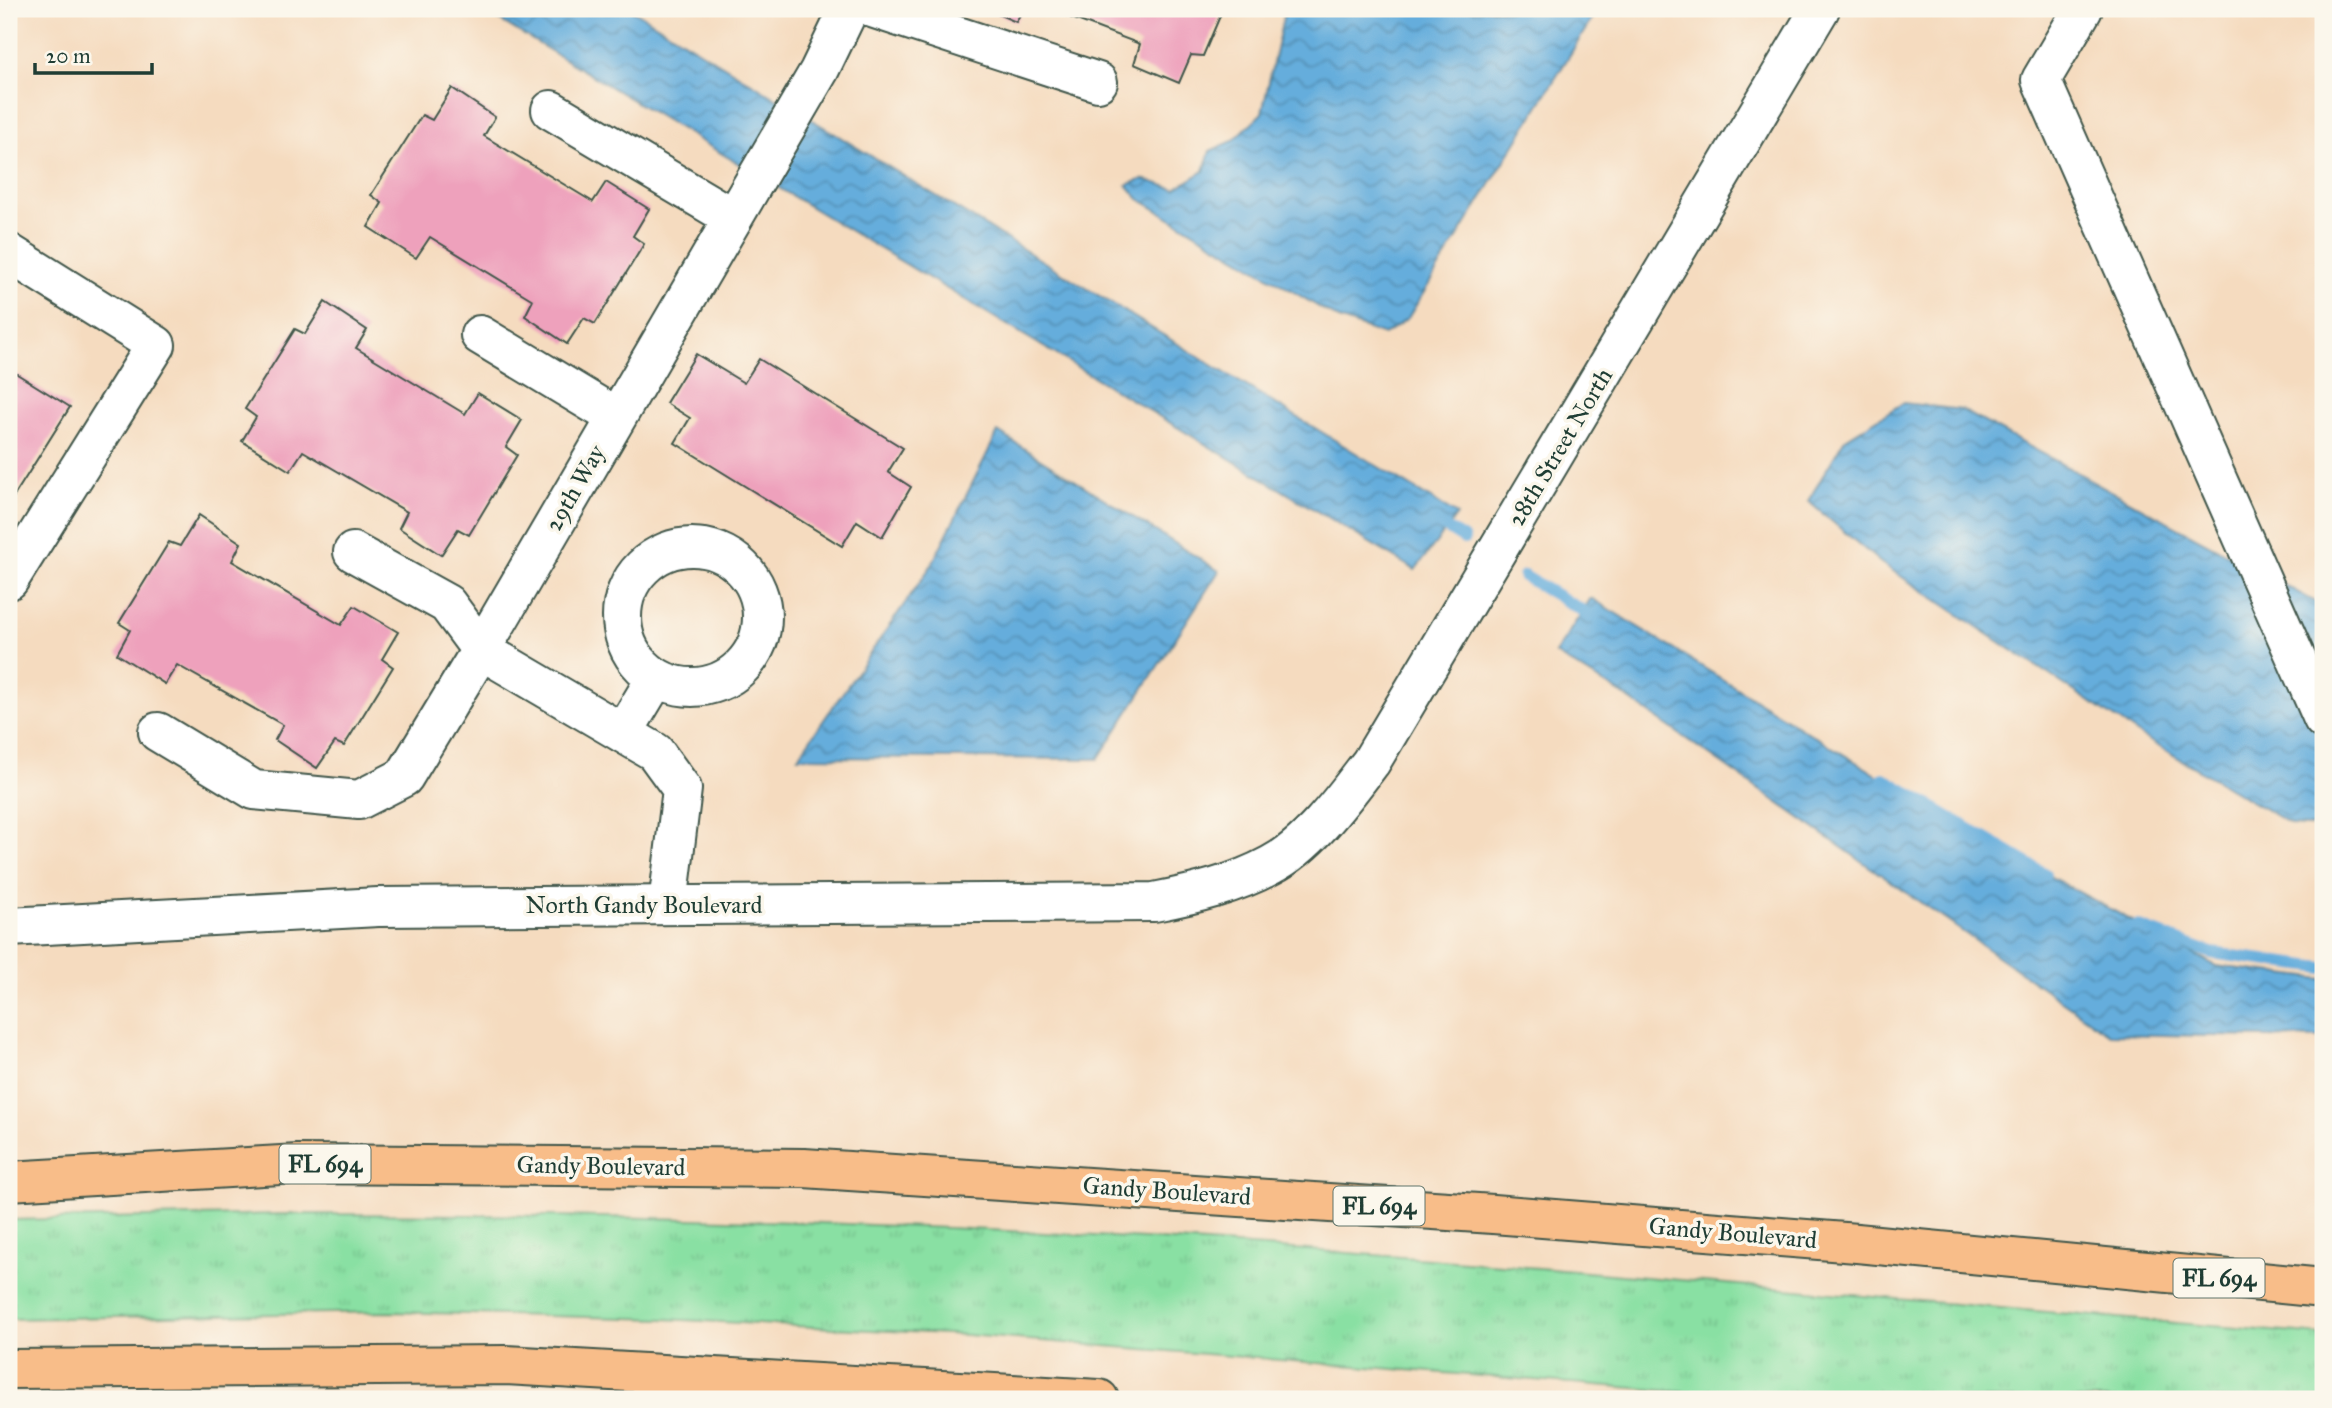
<svg xmlns="http://www.w3.org/2000/svg" width="2332" height="1408" font-family="'IM FELL Great Primer',serif">
<defs>
<pattern id="grass-tufts" width="24" height="20" patternUnits="userSpaceOnUse" patternTransform="scale(1.75)"><rect width="24" height="20" fill="#89e0a3"/><path d="M3 7l-1-3M5 7V3M7 7l1-3M15 17l-1-3M17 17v-4M19 17l1-3" fill="none" stroke="#76c18d"/></pattern>
<pattern id="water-waves" width="16" height="10" patternUnits="userSpaceOnUse" patternTransform="scale(1.75)"><rect width="16" height="10" fill="#65addc"/><path d="M0 5q4-4 8 0t8 0" fill="none" stroke="#538eb3"/></pattern>
</defs>
<rect width="100%" height="100%" fill="#fbf7ec"/>
<filter id="ink" filterUnits="userSpaceOnUse"><feTurbulence type="fractalNoise" baseFrequency=".0143" numOctaves="2"/><feDisplacementMap in="SourceGraphic" scale="14" xChannelSelector="R" yChannelSelector="G"/><feConvolveMatrix kernelMatrix="1 2 1 2 8 2 1 2 1" color-interpolation-filters="sRGB"/></filter>
<filter id="wash" filterUnits="userSpaceOnUse"><feTurbulence type="fractalNoise" baseFrequency=".00686" numOctaves="4" result="noise"/><feDisplacementMap in="SourceGraphic" scale="28" xChannelSelector="R" yChannelSelector="G"/><feGaussianBlur stdDeviation="1.57" result="paint"/><feColorMatrix in="noise" values="0 0 0 0 0 0 0 0 0 0 0 0 0 0 0 0 0 1.4 0 .05"/><feComposite in="paint" operator="in"/></filter>
<g filter="url(#wash)">
<rect width="100%" height="100%" fill="#f5dbbf"/>
<!-- grass -->
<path fill="url(#grass-tufts)" stroke="#548e6c" stroke-width="2" d="M281,1214C504,1214 727,1218 949,1228C1408,1250 1866,1299 2323,1335V1399H1771L966,1335L663,1319L388,1312L9,1319V1220Z"/>
<!-- water -->
<g fill="url(#water-waves)" stroke="#427588" stroke-width="2">
<path d="M481,9H631L1457,515L1415,570Z"/>
<path d="M1285,9H1598L1408,318L1384,335L1339,319L1139,199L1127,185L1143,179L1175,189L1204,171L1210,151L1233,141L1262,113Z"/>
<path d="M1903,403L1962,410L2323,606V827L2292,825L2143,737L1881,563L1808,501L1844,440Z"/>
<path d="M998,432L1219,571L1098,759L798,757L931,566Z"/>
<path d="M1591,598L1982,840L2216,966L2323,979V1038L2109,1034L1625,696L1555,654Z"/>
</g>
<g fill="none" stroke-linecap="round" stroke-linejoin="round">
<!-- stream -->
<g stroke="#65addc" stroke-width="12">
<path d="M1434,520L1464,539"/>
<path d="M1524,576L1595,618"/>
<path d="M1883,778L2045,874"/>
<path d="M2137,926L2211,953L2323,968"/>
</g>
</g>
<g id="blocks">
<!-- building -->
<g fill="#eea1bc">
<path d="M986,9H1023L1016,22Z"/>
<path d="M1048,9H1223L1203,56L1191,55L1179,83L1134,64L1140,44Z"/>
<path d="M452,88L495,117L484,136L593,202L606,182L649,209L633,236L644,244L595,324L584,318L567,344L525,316L533,300L430,237L416,258L368,227L382,203L371,195L422,115L432,120Z"/>
<path d="M325,302L367,330L356,348L465,414L478,393L522,420L506,447L517,455L469,535L458,529L441,555L399,528L407,512L303,451L290,471L242,441L256,417L245,409L295,329L305,334Z"/>
<path d="M696,354L744,383L759,359L903,448L888,472L911,487L882,537L857,521L842,546L675,443L690,418L666,403Z"/>
<path d="M9,369L70,407L9,504Z"/>
<path d="M199,515L241,543L232,561L341,625L354,606L398,632L382,659L393,667L344,746L335,742L317,768L275,740L283,725L177,665L165,684L117,654L130,630L119,623L169,542L180,546Z"/>
</g>
</g>
</g>
<g filter="url(#ink)">
<use href="#blocks" fill-opacity="0" stroke="#3f5549" stroke-width="2"/>
<g fill="none" stroke-linecap="round" stroke-linejoin="round">
<!-- minor casing -->
<g stroke="#3f5549" stroke-width="42">
<g id="minor">
<path d="M875,9L1098,82"/>
<path d="M2083,9L2041,80L2323,719"/>
<path d="M551,110L733,218"/>
<path d="M9,253L156,345L9,580"/>
<path d="M480,335L616,417"/>
<circle cx="692" cy="617" r="70"/>
<path d="M158,732L254,790L359,800L404,777L481,650L447,604L353,552"/>
<path d="M623,733L656,678"/>
<path d="M668,905L682,789L655,752L481,650L819,71L849,9"/>
<path d="M9,927L378,907L1154,902C1195,894 1234,885 1271,865C1310,845 1345,796 1371,762L1820,9"/>
</g>
</g>
<!-- highway casing -->
<g stroke="#3f5549" stroke-width="42">
<g id="highway">
<path d="M9,1181L298,1164L804,1168L1493,1214L1857,1243L2323,1288"/>
<path d="M9,1369L506,1365L1099,1399"/>
</g>
</g>
<!-- minor -->
<use href="#minor" stroke="#fff" stroke-width="38"/>
<!-- highway -->
<use href="#highway" stroke="#f8bd89" stroke-width="38"/>
</g>
</g>
<g text-anchor="middle" stroke-width="7" stroke-linejoin="round" paint-order="stroke">
<!-- shield labels -->
<g fill="#fbf7ec" stroke="#61756b" stroke-width="2">
<rect x="279.5" y="1144.5" width="91" height="39" rx="5"/>
<rect x="1333.5" y="1186.5" width="91" height="39" rx="5"/>
<rect x="2173.5" y="1258.5" width="91" height="39" rx="5"/>
</g>
<g font-size="23" font-weight="bold" fill="#1f3d34">
<text x="325" y="1172">FL 694</text>
<text x="1379" y="1214">FL 694</text>
<text x="2219" y="1286">FL 694</text>
</g>
<!-- street labels -->
<g font-size="24" fill="#1f3d34" stroke="#fbf7ec">
<text transform="translate(1560 447) rotate(-59)" y="8">28th Street North</text>
<text transform="translate(575 488) rotate(-60)" y="8">29th Way</text>
<text x="644" y="913">North Gandy Boulevard</text>
<text transform="translate(601 1166) rotate(1)" y="8">Gandy Boulevard</text>
<text transform="translate(1167 1191) rotate(4)" y="8">Gandy Boulevard</text>
<text transform="translate(1733 1233) rotate(5)" y="8">Gandy Boulevard</text>
</g>
</g>
<!-- margin -->
<rect width="2332" height="1408" fill="none" stroke="#fbf7ec" stroke-width="35"/>
<!-- scale -->
<path d="M35 63v10h117v-10" fill="none" stroke="#1f3d34" stroke-width="3.5"/>
<text x="46" y="63" font-size="21" fill="#1f3d34" stroke="#fbf7ec" stroke-width="5" paint-order="stroke">20 m</text>
</svg>
